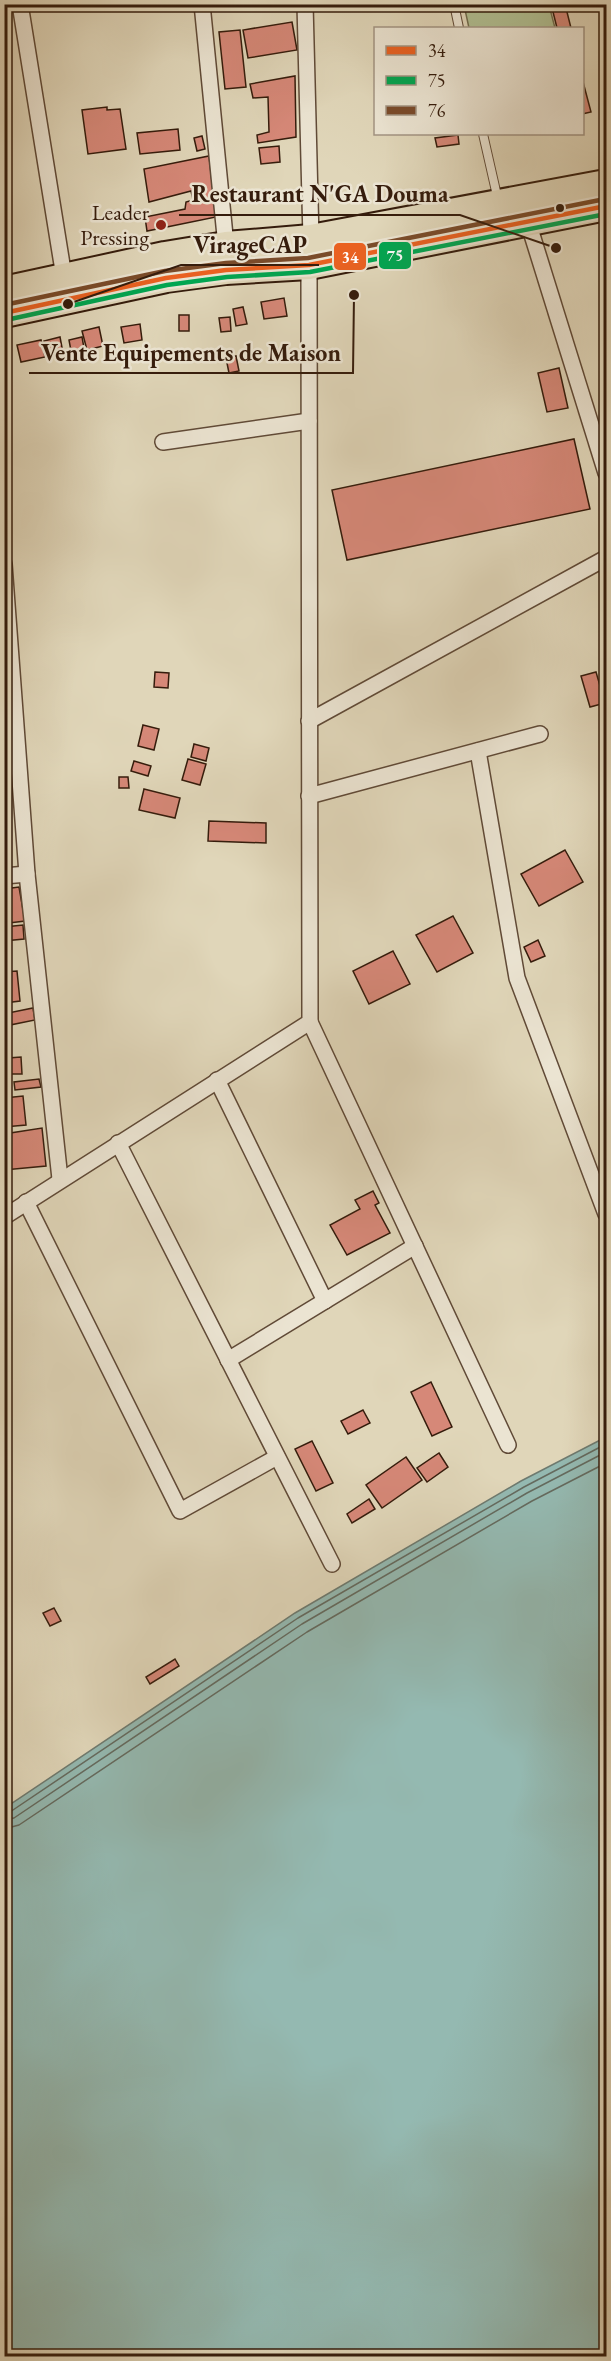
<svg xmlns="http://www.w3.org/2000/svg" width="611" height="2361" font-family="'EB Garamond',serif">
<rect width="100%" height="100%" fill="#e0d6b9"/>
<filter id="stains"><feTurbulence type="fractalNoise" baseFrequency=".00333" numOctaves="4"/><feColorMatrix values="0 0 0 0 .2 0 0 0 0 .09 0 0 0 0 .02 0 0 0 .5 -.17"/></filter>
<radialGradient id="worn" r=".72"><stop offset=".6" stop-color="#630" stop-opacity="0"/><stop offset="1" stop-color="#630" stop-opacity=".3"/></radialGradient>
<!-- green -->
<path fill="#b0be91" stroke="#726d4e" stroke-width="1.5" d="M464,5H549L555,28H469Z"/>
<!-- water -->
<path fill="#94b9b1" stroke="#6e7a6f" stroke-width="1.5" d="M606,1437V2356H5V1808L295,1613L521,1481Z"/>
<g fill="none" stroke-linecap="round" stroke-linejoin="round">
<!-- shore -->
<g stroke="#646a5e" stroke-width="1.5">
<path d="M4,1813L10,1812L298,1618L524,1487L606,1444"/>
<path d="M4,1820L14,1818L302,1624L527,1493L606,1452"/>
<path d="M4,1829L19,1825L307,1632L532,1501L606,1463"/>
</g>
</g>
<!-- building -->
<g fill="#d68878" stroke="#351c0c" stroke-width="1.5">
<path d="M551,4H565L571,28H557Z"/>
<path d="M292,22L297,50L248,58L243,30Z"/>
<path d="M240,30L246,87L225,89L219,32Z"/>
<path d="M295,76L296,137L258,143L257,135L269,132L268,97L253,98L250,84Z"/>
<path d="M582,78L591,112L582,114Z"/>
<path d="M107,107V110L120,109L126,149L88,154L82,110Z"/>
<path d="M178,129L180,150L140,154L137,133Z"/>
<path d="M458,135L459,144L437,147L435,138Z"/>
<path d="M202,136L205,149L197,151L194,138Z"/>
<path d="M279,146L280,162L261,164L259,148Z"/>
<path d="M209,156L216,217L147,231L145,217L185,209L186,202L193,200L191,191L149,202L144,169Z"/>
<path d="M284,298L287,316L264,319L261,302Z"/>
<path d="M243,307L247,324L236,326L233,309Z"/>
<rect x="179" y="315" width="10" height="16"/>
<path d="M230,317L231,331L221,332L219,318Z"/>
<path d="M140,324L142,340L124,343L121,327Z"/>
<path d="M99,327L103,346L87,350L82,331Z"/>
<path d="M60,337L63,353L47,356L44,341Z"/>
<path d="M82,337L84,348L71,351L69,340Z"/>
<path d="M41,340L45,357L21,362L17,345Z"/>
<path d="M236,356L239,371L229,373L226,358Z"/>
<path d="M559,368L568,408L547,412L538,373Z"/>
<path d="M574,439L590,509L347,560L332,490Z"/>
<path d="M155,672L169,673L168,688L154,687Z"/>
<path d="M596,672L605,703L590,707L581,676Z"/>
<path d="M143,725L159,729L154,750L138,746Z"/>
<path d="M194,744L209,748L206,761L191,757Z"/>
<path d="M188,759L206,764L200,785L182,780Z"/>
<path d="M134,761L151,766L148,776L131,771Z"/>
<path d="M119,777H128L129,788H119Z"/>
<path d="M144,789L180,798L175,818L139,810Z"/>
<path d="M209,821L266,823V843L208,841Z"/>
<path d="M565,850L583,882L539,906L521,874Z"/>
<path d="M19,887L25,921L9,923L8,918H4V889Z"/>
<path d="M453,916L473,953L437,972L416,935Z"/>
<path d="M23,925L24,939L4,941V927Z"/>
<path d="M538,940L545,956L531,962L524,947Z"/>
<path d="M393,951L410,984L369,1004L353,971Z"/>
<path d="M17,971L20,1001L5,1003L4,972Z"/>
<path d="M33,1008L35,1020L10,1025L8,1013Z"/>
<path d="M21,1057L22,1074H10L8,1058Z"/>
<path d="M4,1058L9,1089H4Z"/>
<path d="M39,1079L41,1087L15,1090L14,1082Z"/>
<path d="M23,1096L26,1125L4,1127V1098Z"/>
<path d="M42,1128L46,1166L4,1170V1134Z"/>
<path d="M373,1191L379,1203L375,1205L390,1233L347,1255L330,1225L360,1209L355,1200Z"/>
<path d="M431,1382L452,1427L432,1436L411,1392Z"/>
<path d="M363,1410L370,1423L348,1434L341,1421Z"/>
<path d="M312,1441L333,1483L316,1491L295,1449Z"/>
<path d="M439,1453L448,1467L427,1482L417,1468Z"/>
<path d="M406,1457L422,1480L382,1508L366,1485Z"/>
<path d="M369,1499L375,1509L352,1523L347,1514Z"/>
<path d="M54,1608L61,1621L50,1626L43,1613Z"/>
<path d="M175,1659L179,1666L150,1684L146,1677Z"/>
</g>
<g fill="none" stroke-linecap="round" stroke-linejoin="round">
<!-- lane casing -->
<g stroke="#604a37" stroke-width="10">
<g id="lane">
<path d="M454,4L459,28"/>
<path d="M483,134L498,200"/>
</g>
</g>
<!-- street casing -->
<g stroke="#604a37" stroke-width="18">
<g id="street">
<path d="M20,4L65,283"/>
<path d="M202,4L226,246"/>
<path d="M305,4L311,239"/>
<path d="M528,222L606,473"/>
<path d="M163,442L309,421"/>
<path d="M4,564L27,874L60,1179"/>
<path d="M309,721L606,558"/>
<path d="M478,751L517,978L606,1214"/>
<path d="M309,796L540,734"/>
<path d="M4,876L27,874"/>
<path d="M310,1022L508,1445"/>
<path d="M217,1080L325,1301"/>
<path d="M118,1143L332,1564"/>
<path d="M26,1202L180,1511L277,1457"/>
<path d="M4,1217L310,1022L309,265"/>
<path d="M228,1360L415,1246"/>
</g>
</g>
<!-- highway casing -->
<g stroke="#351c0c" stroke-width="32">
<g id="highway">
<path d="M4,291L165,256L226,246L311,239L606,184"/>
<path d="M4,313L166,278L226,270L309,265L606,206"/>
</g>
</g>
<!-- lane -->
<use href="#lane" stroke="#ebe4d2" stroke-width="8"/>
<!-- street -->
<use href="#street" stroke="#ebe4d2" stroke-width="15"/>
<!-- highway -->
<use href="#highway" stroke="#e0d6b9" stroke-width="28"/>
<!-- bus-1 casing -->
<g stroke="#ebe4d2" stroke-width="9">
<path id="bus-1" d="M4,313L166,278L226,270L309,265L606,206"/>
</g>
<!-- bus-2 casing -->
<g stroke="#ebe4d2" stroke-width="9">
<path id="bus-2" d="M6,320L167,285L227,277L310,272L606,214"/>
</g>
<!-- bus-3 casing -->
<g stroke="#ebe4d2" stroke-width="9">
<path id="bus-3" d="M4,305L165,271L226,263L308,258L605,199"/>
</g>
<!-- bus-1 -->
<use href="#bus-1" stroke="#e96121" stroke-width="4.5"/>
<!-- bus-2 -->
<use href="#bus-2" stroke="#00a651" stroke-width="4.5"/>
<!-- bus-3 -->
<use href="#bus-3" stroke="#7a4b2a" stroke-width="4.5"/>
</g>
<!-- markers -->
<circle fill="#351c0c" stroke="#ebe4d2" stroke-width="2" cx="560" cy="208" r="5"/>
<circle fill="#8f2418" stroke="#ebe4d2" stroke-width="2" cx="161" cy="225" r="6"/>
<g text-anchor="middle" stroke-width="5" stroke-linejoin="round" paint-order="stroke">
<!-- poi labels -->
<g font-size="22" fill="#351c0c" stroke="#ebe4d2" text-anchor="end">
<text x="149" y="220">Leader<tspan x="149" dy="25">Pressing</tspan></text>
</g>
</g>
<!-- callouts -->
<path fill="none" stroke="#351c0c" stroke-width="2" d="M556 248L460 215H179M68 304L181 265H319M354 295L353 373H29"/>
<g fill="#351c0c" stroke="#ebe4d2" stroke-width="2">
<circle cx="556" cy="248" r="6"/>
<circle cx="68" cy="304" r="6"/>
<circle cx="354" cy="295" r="6"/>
</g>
<g font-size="24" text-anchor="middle" font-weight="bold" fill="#351c0c" stroke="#ebe4d2" stroke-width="5" stroke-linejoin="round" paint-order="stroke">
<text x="320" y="202">Restaurant N'GA Douma</text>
<text x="250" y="253">VirageCAP</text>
<text x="191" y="361">Vente Equipements de Maison</text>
</g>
<g stroke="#ebe4d2" stroke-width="2">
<rect x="378" y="241" width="34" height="29" rx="6" fill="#00a651"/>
<rect x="333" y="242" width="34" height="29" rx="6" fill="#e96121"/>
</g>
<g font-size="16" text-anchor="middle" font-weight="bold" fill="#fff">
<text x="395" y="261">75</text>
<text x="350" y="263">34</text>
</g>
<!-- margin -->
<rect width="611" height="2361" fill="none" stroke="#e0d6b9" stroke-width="24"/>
<rect x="6" y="6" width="599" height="2349" fill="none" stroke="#351c0c" stroke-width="3"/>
<rect x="12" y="12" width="587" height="2337" fill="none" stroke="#351c0c" stroke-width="1.5"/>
<!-- legend -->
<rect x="374" y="27" width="210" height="108" fill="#ebe4d2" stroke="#a29483" stroke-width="1.5"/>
<rect x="386" y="46" width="30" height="9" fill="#e96121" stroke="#a29483" stroke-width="1.5"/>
<text x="428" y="57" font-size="18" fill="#351c0c">34</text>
<rect x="386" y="76" width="30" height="9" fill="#00a651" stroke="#a29483" stroke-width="1.5"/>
<text x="428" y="87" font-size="18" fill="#351c0c">75</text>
<rect x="386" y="106" width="30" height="9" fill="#7a4b2a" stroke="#a29483" stroke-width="1.5"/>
<text x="428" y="117" font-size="18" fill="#351c0c">76</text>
<rect width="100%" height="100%" filter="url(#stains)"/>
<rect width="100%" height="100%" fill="url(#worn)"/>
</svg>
